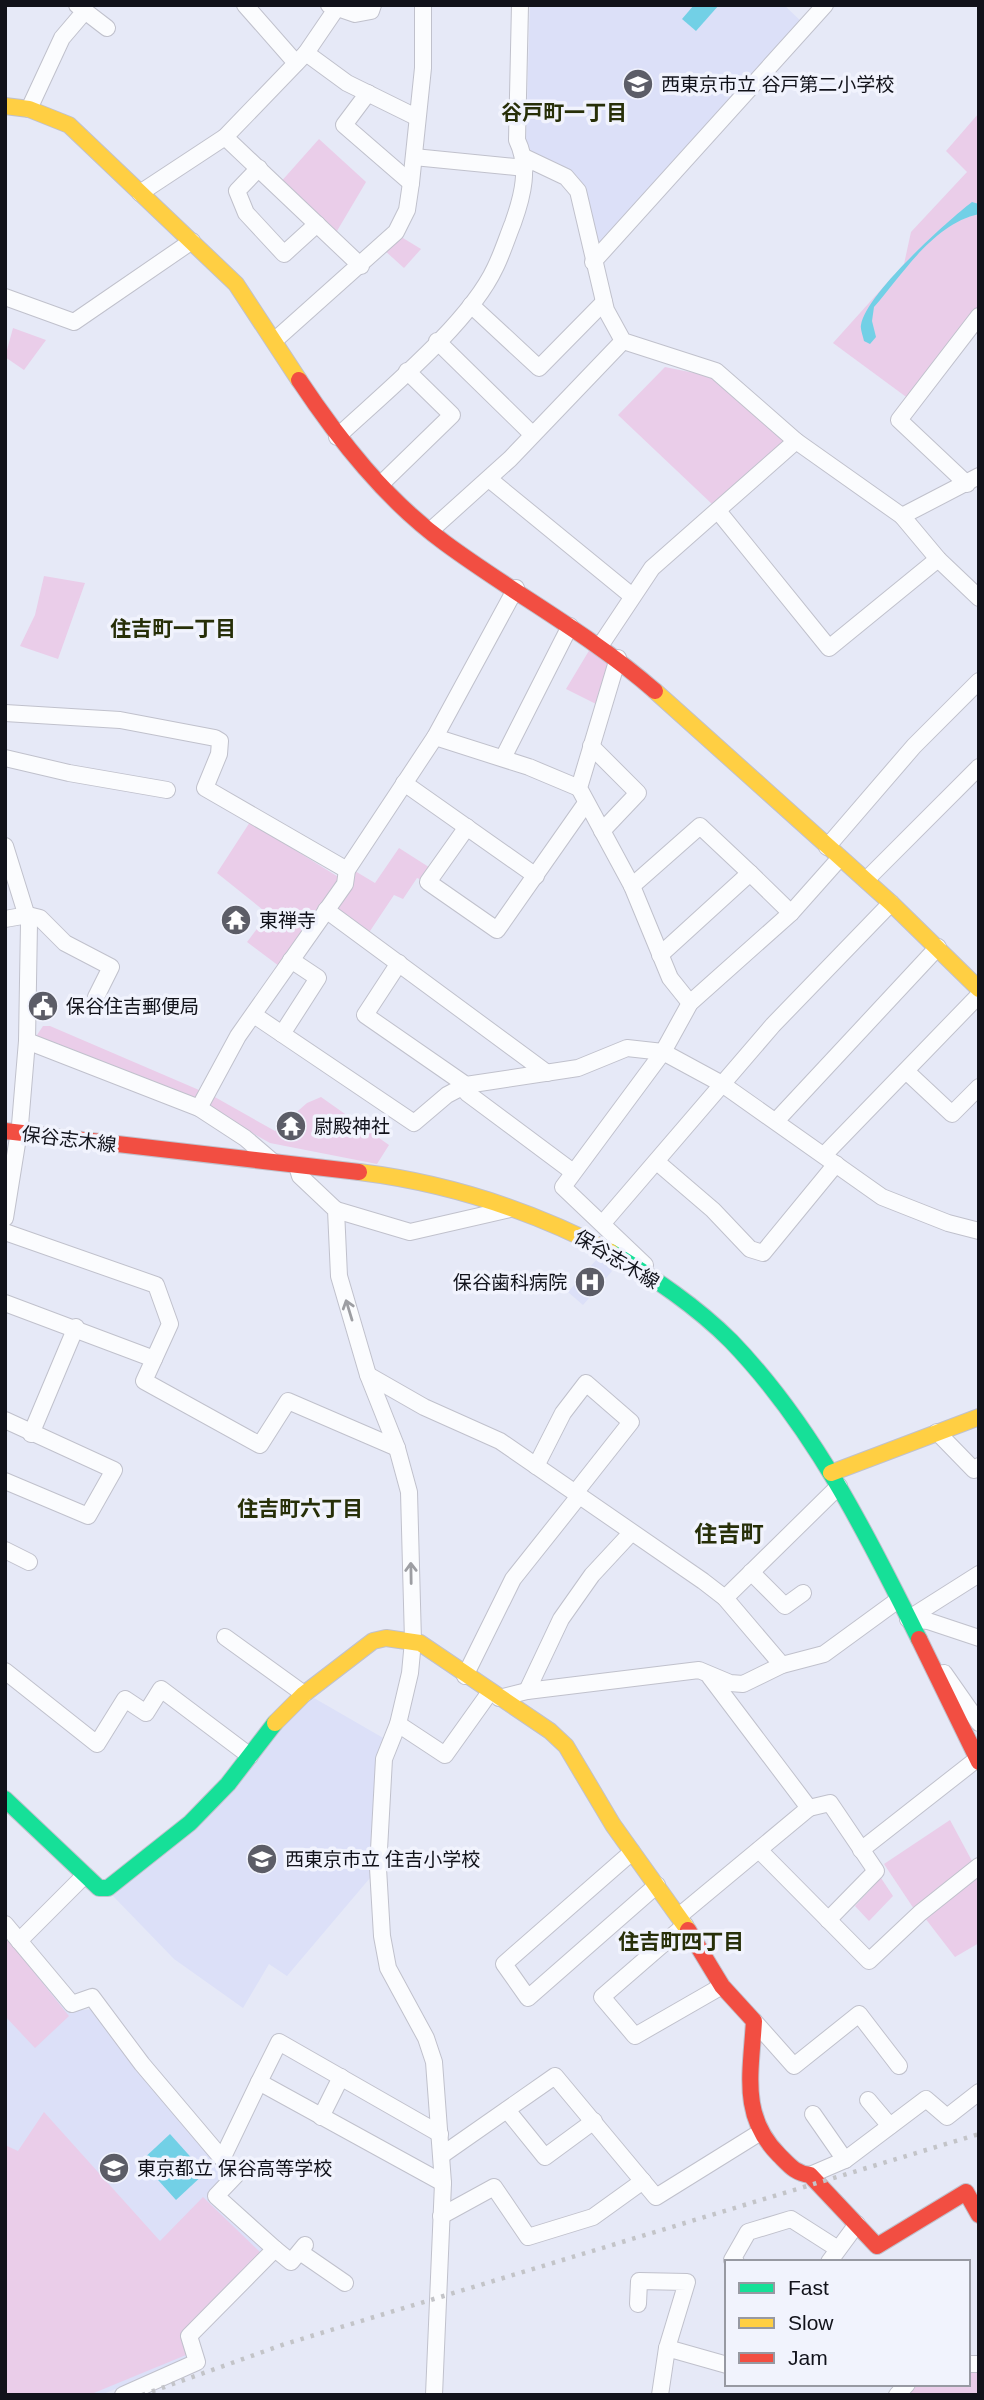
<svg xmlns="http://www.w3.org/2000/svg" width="984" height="2400" font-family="Helvetica,'Noto Sans JP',sans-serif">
<rect width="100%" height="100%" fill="#e6e9f7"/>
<!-- built -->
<g fill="#dce0f8">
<path d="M530,5H784L804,24L598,248L577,176L569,169L536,157L526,144Z"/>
<path d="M598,1258L612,1271L583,1305L568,1292Z"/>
<path d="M314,1698L385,1739L370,1878L287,1976L269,1964L243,2008L174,1959L112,1895L278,1727Z"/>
<path d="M5,1931L71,2011L93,2009L229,2174L207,2197L268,2250L185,2334L192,2357L101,2395H5Z"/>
</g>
<!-- green -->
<g fill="#eacde9">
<path d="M979,113V309L909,399L833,343L904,264L911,232L967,172L946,151Z"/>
<path d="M319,139L366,182L334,236L279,184Z"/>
<path d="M398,235L421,249L404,268L383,249Z"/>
<path d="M13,328L46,340L24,370L5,357Z"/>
<path d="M665,367L714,377L787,440L713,505L618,415Z"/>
<path d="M44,576L85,583L58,659L20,646L35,615Z"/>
<path d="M590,649L612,667L600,706L566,689Z"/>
<path d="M250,822L340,878L279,966L247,942L268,914L217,873Z"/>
<path d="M399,848L435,871L427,882L417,878L403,899L394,895L368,934L336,912L335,906L355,871L375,883Z"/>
<path d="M43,1026H50L213,1096L275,1131L307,1103L321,1097L389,1145L377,1164L270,1143L215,1112L39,1040L37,1035Z"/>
<path d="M950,1820L972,1861L914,1909L884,1864Z"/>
<path d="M979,1877V1943L955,1957L925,1918Z"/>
<path d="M881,1878L893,1896L869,1921L855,1906Z"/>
<path d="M5,1936L69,2016L35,2048L5,2016Z"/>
<path d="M44,2112L160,2241L203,2197L260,2252L181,2332L186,2355L89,2395H5V2145L18,2151Z"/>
<path d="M979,2370V2395H908L917,2384H968V2371Z"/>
</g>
<!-- water -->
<g fill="#72d0e6">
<path d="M694,5H719L696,31L682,19Z"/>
<path d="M972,202L979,204V214C933,224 903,274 874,307L872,321L876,337L870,344L864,341C863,336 860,329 861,325C866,294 946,222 972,202Z"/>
<path d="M170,2134L205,2173L176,2200L141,2161Z"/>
</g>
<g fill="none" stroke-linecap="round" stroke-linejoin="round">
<!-- street casing -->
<g stroke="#c0c1cc" stroke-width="18">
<g id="street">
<path d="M77,5L107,28"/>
<path d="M245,5L296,63"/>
<path d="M329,5L355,14L371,11L373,5"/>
<path d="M306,53L347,83L416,117"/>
<path d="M368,93L344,125L411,183"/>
<path d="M29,109L62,38L85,11"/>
<path d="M225,137L361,266"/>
<path d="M414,157L525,168"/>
<path d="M526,158L566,177L578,191L606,310L623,341L716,371L796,441L902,516L938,559L979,598"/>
<path d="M259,168L237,191L246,213L284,254L317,224"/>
<path d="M140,193L225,137L306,53L336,9"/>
<path d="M593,262L825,5"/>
<path d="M5,297L74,322L192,241"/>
<path d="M471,305L539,368L604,302"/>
<path d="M274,341L396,232L407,210L411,183L423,68V5"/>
<path d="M437,341L532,434"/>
<path d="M337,437C383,394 469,324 495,268C502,254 507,238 513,223C523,195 530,167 517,140L520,5"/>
<path d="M489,479L632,596"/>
<path d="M381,484L452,415L407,371"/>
<path d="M967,484L899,420L979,316"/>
<path d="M718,511L829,648L938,559"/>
<path d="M902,516L979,476"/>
<path d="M430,531L510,459L623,341"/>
<path d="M600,646L652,568L796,441"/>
<path d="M618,658L579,788L632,886L670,978L690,1003"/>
<path d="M5,713L120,720L215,738L220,741L219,754L205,788L347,870"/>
<path d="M435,737L529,767L579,788"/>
<path d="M591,746L638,793L602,831"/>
<path d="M5,758L69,773L167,790"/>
<path d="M503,758L570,626"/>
<path d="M404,783L536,876"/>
<path d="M467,827L428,882L497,930L586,803"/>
<path d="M5,846L29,923L27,1041L20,1125L5,1218"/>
<path d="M827,847L914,746L979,681"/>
<path d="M866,880L979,767"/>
<path d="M632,886L700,826L750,873"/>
<path d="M326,910L547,1073"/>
<path d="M5,919L28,915L40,918L65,943L111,967L96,997"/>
<path d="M660,955L750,873L791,913"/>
<path d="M399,963L365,1015L466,1085L578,1068L627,1048L663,1052L722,1084L882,1197L948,1223L979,1231"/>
<path d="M254,1015L414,1123L447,1095L466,1085L467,1093L573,1172"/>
<path d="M282,1034L318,978L291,960"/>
<path d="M27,1041L199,1108L245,1138L272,1161"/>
<path d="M906,1071L952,1114L979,1087"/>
<path d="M199,1108L238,1036L345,884L347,870L435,737L516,588"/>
<path d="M776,1121L938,947"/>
<path d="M825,1154L979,995"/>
<path d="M657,1162L713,1210L750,1249L763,1253L836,1164"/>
<path d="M297,1166L300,1176L336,1210L339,1276L368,1375L397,1448L409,1492L413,1641L410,1673L398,1724L384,1759L378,1868L382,1936L388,1968L426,2038L434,2062L443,2183L434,2395"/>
<path d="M336,1210L410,1232L510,1209"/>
<path d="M603,1223L773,1025L891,903"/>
<path d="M5,1232L156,1285L170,1324L144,1381L260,1445L288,1401L397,1448"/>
<path d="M645,1265L563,1187L663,1052L690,1003L791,913L839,859"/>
<path d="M5,1303L154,1359"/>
<path d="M368,1375L424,1407L500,1441L703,1581L725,1598L782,1665"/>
<path d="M5,1420L114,1470L88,1516L5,1481"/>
<path d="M937,1432L974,1470L979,1466"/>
<path d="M31,1434L76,1327"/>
<path d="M536,1466L563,1413L586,1383L631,1422L575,1493"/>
<path d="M5,1550L29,1562"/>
<path d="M751,1572L785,1606L803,1593"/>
<path d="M725,1598L839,1486"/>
<path d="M908,1619L979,1574"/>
<path d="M908,1619L928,1621L979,1638"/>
<path d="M225,1637L304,1694"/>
<path d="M5,1671L97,1744L125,1699L146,1713L161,1689L250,1756"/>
<path d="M944,1673L979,1723"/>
<path d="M465,1676L513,1579L579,1496"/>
<path d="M527,1691L561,1619L592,1575L631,1533"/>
<path d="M499,1698L527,1691L699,1670L730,1683L743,1684L782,1665L824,1654L898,1600"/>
<path d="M398,1724L445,1755L490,1692"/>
<path d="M809,1808L830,1803L876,1871L828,1920"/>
<path d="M759,1850L869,1961L920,1913L979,1866"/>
<path d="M861,1850L977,1759"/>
<path d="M632,1852L504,1964L528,1998L657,1885"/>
<path d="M679,1916L809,1808L710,1677"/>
<path d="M5,1924L72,2004L92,1997L142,2064L236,2175L216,2196L275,2249L189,2336L197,2362L123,2395"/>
<path d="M685,1925L602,1997L635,2036L722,1986"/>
<path d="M19,1941L85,1875"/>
<path d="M754,2021L794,2066L859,2014L899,2066"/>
<path d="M868,2100L890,2126"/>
<path d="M507,2110L545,2157L594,2121"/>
<path d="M813,2114L845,2160"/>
<path d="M321,2117L341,2077"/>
<path d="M440,2134L279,2042L259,2082L443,2183"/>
<path d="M442,2155L555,2076L656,2197L759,2133"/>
<path d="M223,2157L259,2082"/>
<path d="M810,2175L845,2160L926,2099L947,2117L979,2092"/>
<path d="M441,2216L494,2187L528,2237L593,2217L643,2181"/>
<path d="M275,2249L291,2262L305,2245"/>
<path d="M300,2252L345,2283"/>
<path d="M736,2262L732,2260L748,2232L791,2219L838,2249"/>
<path d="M829,2262L857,2224"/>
<path d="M638,2304L639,2281L687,2282L667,2348"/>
<path d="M968,2364H979"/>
<path d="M660,2395L667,2348L727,2365"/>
<path d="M897,2395L907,2384"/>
</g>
</g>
<!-- fast casing -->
<g stroke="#c0c1cc" stroke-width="18">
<g id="fast">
<path d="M611,1252C654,1278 696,1306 731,1341C813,1426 867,1534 919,1639"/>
<path d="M5,1799L99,1888H108L190,1823L228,1784L275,1723"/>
</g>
</g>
<!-- slow casing -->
<g stroke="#c0c1cc" stroke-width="18">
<g id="slow">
<path d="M5,106L29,109L69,125L236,284L299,380"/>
<path d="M655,691L891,903L979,989"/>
<path d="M359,1172C449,1183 531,1210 611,1252"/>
<path d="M831,1473L979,1417"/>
<path d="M275,1723L304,1694L373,1641L386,1638L420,1643L550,1731L566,1746L613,1825L688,1930"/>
</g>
</g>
<!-- jam casing -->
<g stroke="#c0c1cc" stroke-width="18">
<g id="jam">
<path d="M299,380C339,440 386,500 445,543C514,594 590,634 655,691"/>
<path d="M5,1131L359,1172"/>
<path d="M919,1639L979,1762"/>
<path d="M688,1930L722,1986L754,2021C751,2073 740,2116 779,2155C790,2166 795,2173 810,2175L877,2246L966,2192L979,2215"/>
</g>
</g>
<!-- street -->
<use href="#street" stroke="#fbfcfe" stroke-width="16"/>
<!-- fast -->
<use href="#fast" stroke="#16e098" stroke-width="16"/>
<!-- slow -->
<use href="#slow" stroke="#ffcf43" stroke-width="16"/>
<!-- jam -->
<use href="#jam" stroke="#f24e42" stroke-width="16"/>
<!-- rail -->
<path stroke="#c3c4c8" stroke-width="4.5" stroke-dasharray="3.5 7" stroke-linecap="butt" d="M142,2395L285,2344L979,2134"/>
</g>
<!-- one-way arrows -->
<defs><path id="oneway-shaft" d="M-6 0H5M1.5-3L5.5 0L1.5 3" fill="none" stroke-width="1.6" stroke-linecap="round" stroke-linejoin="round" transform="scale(1.75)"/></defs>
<g stroke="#9d9ea3">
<use href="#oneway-shaft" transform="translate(349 1310) rotate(-107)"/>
<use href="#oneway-shaft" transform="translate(411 1573) rotate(-91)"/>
</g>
<!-- icons -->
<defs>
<g id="school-disc" transform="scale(1.575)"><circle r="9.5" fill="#5c5d67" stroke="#f1f3fd"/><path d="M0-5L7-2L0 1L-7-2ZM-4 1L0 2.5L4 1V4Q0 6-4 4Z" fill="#fff"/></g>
<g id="temple-disc" transform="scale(1.575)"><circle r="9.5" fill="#5c5d67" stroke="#f1f3fd"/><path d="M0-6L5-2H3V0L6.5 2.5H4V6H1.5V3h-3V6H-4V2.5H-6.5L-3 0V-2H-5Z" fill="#fff"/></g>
<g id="civic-disc" transform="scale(1.575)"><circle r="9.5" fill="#5c5d67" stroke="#f1f3fd"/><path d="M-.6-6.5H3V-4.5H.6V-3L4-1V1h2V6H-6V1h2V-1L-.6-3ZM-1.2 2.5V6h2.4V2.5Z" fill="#fff"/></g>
<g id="hospital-disc" transform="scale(1.575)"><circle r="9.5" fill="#5c5d67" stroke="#f1f3fd"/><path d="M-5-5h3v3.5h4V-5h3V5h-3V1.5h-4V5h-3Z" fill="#fff"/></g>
</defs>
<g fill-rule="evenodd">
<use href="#school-disc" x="638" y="84"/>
<use href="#temple-disc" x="236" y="920"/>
<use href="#civic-disc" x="43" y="1006"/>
<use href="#temple-disc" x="291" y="1126"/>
<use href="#hospital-disc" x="590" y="1282"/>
<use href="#school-disc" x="262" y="1859"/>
<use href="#school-disc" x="114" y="2168"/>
</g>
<g text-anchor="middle" stroke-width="7" stroke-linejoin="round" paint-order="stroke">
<!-- poi labels -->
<g font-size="19" fill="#11121a" stroke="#f1f3fd" text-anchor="start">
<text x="661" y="91">西東京市立 谷戸第二小学校</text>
<text x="259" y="927">東禅寺</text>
<text x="66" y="1013">保谷住吉郵便局</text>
<text x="314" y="1133">尉殿神社</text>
<text x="567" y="1289" text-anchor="end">保谷歯科病院</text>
<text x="285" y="1866">西東京市立 住吉小学校</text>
<text x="137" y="2175">東京都立 保谷高等学校</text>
</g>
<!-- street labels -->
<g font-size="19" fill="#11121a" stroke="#f1f3fd">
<text transform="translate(69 1139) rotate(7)" y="7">保谷志木線</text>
<text transform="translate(617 1259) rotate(31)" y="7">保谷志木線</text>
</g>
<!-- neighbourhood labels -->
<g font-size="21" font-weight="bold" fill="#272f08" stroke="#f1f3fd">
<text x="564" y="120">谷戸町一丁目</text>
<text x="173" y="636">住吉町一丁目</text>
<text x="300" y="1516">住吉町六丁目</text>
<text x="681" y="1949">住吉町四丁目</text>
</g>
<!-- quarter labels -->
<g font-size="23" font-weight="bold" fill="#272f08" stroke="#f1f3fd">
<text x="729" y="1542">住吉町</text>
</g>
</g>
<!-- border -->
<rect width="984" height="2400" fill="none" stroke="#11121a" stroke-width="14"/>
<!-- legend -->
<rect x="725" y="2260" width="245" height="126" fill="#f1f3fd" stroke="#9799a2" stroke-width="2"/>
<rect x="739" y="2283" width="35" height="10" fill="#16e098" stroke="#9799a2" stroke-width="2"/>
<text x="788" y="2295" font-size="21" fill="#11121a">Fast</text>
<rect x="739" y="2318" width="35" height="10" fill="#ffcf43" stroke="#9799a2" stroke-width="2"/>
<text x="788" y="2330" font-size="21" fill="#11121a">Slow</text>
<rect x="739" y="2353" width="35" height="10" fill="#f24e42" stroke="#9799a2" stroke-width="2"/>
<text x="788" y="2365" font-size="21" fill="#11121a">Jam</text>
</svg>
